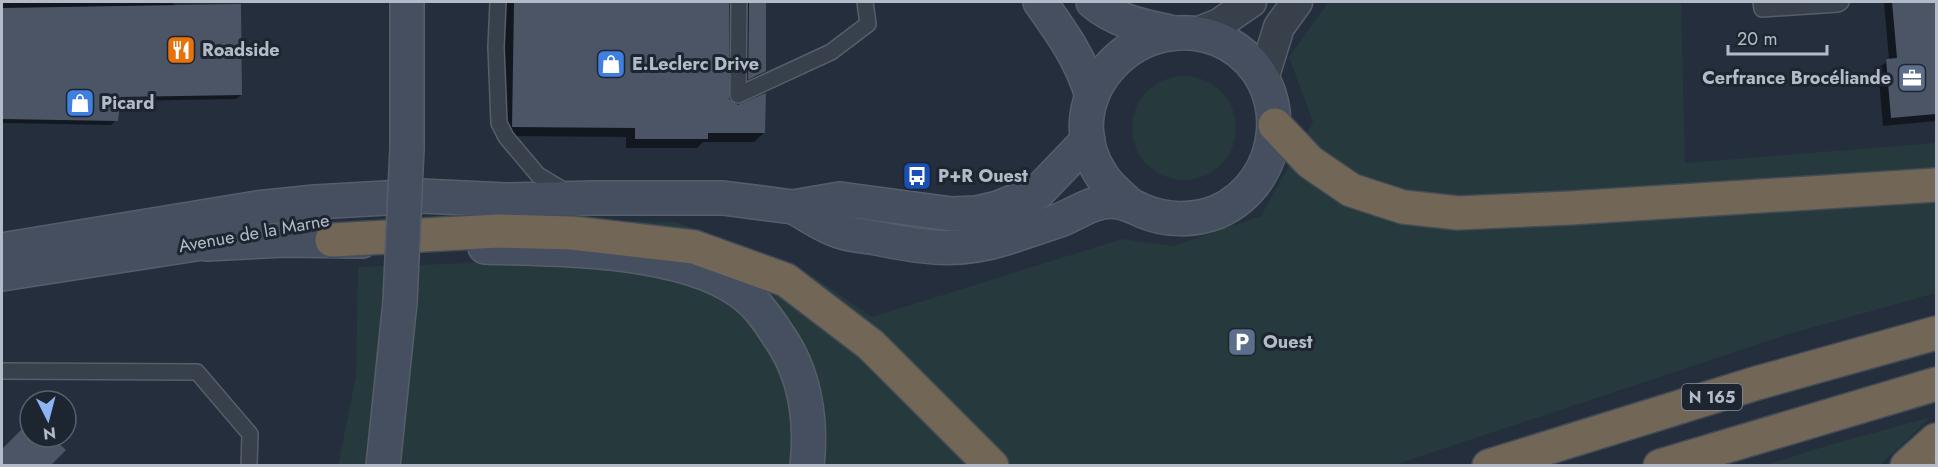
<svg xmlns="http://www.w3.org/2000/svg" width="1938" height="467" font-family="Jost,sans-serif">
<rect width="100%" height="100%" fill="#242e3c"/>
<!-- green -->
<g fill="#263a3d">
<path d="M1331,2H1681L1685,163L1936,143V293L1789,334L1394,465L338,466L356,376L358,267L502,262L535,220L676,222L805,271L872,317L1122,239L1173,246L1261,216L1313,122L1289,57L1327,4Z"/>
<circle cx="1184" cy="128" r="52"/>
<path d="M1931,417L1880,465H1766L1826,446Z"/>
</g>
<!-- shadow -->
<g fill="#0007">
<path d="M2,2H173L174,6L241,95L236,99L119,101L116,120L111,125L2,123Z"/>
<path d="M505,2H765L764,71L755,80L739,88L735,3L728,2L727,95L731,104L764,133L754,142H703L697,148H626V137L504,136Z"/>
<path d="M1884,2H1936V121L1883,126L1878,68L1889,60Z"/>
<path d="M23,430L32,440L35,437H50L64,450L49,466H2V451Z"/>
</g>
<!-- building -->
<g fill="#4b5565">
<path d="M514,2H729V99L738,105L766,93L765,133H708V139H635V128L512,127Z"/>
<path d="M749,2H766V71L748,80Z"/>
<path d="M1892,2H1936V114L1891,118L1886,59L1897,58Z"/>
<path d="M241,4L242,95L121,97L118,121L2,119V8Z"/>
<path d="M23,428L30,437H52L66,450L51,465H2V449Z"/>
</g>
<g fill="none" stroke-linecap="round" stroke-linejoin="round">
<!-- lane casing -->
<g stroke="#565e6a" stroke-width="18">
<g id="lane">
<path d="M498,2L496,47L499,123L506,137L538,175L568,193"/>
<path d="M739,2L738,95L831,52L868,24L865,2"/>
<path d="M1761,2L1762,9L1838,4L1841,2"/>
<path d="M2,371L197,372L250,434L249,466"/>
</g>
</g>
<!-- street casing -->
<g stroke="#565e6a" stroke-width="33">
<g id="street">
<path d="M1197,33L1219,24L1251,2"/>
<path d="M1263,79L1279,27L1297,2"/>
</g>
</g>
<!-- secondary casing -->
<g stroke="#565e6a" stroke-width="36">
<g id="secondary">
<path d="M407,2V148"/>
<path d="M1040,2C1062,33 1081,59 1092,96"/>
<path d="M1093,2C1115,21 1142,26 1170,32"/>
<path d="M793,207C807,214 823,226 839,231C850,235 864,236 876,238C924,248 958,253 1006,238C1024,232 1042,226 1060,220C1073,215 1089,204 1103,202C1118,199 1130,205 1143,211C1166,221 1194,221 1217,212C1286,182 1295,82 1228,44C1144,0 1048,95 1102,176C1109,187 1119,195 1128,203"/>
<path d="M207,244L285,240L362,241"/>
<path d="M485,247C561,250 696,247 753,302C763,312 771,324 778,335C805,373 812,420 807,466"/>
<path d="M2,250L257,208L315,202L421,196L507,200L593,198H723L793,207L840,199L952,214L976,213L998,208L1038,192L1088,140"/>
<path d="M2,274L228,239"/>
<path d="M383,466L400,302"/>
</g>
</g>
<!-- highway casing -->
<g stroke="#434b57" stroke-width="36">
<g id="highway">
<path d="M1275,125L1310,162L1351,190L1403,207L1458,213L1570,208L1936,185"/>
<path d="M332,240L498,231L572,233L694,247L786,280L871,345L992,466"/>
<path d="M1489,466L1757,383L1936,333"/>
<path d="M1660,466L1936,384"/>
<path d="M1907,466L1936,440"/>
</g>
</g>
<!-- lane -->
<use href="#lane" stroke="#38404c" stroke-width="15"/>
<!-- street -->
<use href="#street" stroke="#38404c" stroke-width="30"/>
<!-- secondary -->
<use href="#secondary" stroke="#464f5f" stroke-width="33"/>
<!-- highway -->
<use href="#highway" stroke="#726756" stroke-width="33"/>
<!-- secondary-bridge casing -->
<g stroke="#565e6a" stroke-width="36" stroke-linecap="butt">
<path id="secondary-bridge" d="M400,302L407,148"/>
</g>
<!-- secondary-bridge -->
<use href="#secondary-bridge" stroke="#464f5f" stroke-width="33"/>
</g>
<!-- icons -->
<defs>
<g id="restaurant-square" transform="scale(1.5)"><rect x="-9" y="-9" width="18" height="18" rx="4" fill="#e8710a" stroke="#1d2531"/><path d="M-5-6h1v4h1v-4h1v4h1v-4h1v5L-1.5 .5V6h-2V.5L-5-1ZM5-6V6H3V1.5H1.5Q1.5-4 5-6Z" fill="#fff"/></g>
<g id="shop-square" transform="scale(1.5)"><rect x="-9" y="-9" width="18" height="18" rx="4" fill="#3f7fe0" stroke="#1d2531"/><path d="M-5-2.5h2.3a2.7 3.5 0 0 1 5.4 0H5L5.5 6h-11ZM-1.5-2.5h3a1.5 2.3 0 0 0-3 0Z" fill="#fff"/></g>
<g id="office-square" transform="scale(1.5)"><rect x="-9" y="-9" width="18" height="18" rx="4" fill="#5c6f8a" stroke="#1d2531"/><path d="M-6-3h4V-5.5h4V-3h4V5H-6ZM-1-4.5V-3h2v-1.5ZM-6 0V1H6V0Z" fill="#fff"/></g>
<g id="bus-square" transform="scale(1.5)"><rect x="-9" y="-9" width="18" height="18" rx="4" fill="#1a4fb4" stroke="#1d2531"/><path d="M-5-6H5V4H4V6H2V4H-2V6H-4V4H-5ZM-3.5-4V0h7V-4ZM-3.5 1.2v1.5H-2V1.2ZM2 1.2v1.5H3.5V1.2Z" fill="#fff"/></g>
<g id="parking-square" transform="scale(1.5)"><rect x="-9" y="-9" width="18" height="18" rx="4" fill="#5c6f8a" stroke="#1d2531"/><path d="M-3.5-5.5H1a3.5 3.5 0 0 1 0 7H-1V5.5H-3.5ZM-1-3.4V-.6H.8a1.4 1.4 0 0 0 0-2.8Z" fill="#fff"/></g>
</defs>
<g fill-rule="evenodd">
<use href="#restaurant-square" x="181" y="50"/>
<use href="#shop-square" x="611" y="64"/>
<use href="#office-square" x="1912" y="78"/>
<use href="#shop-square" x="80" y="103"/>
<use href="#bus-square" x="917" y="176"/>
<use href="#parking-square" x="1242" y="342"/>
</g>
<g text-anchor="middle" stroke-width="6" stroke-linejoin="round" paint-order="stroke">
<!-- shield labels -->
<rect fill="#1d2531" stroke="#878e9b" stroke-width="1.5" x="1682" y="384" width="60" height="26" rx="4.5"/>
<g font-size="16" font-weight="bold" fill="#b4bbc8">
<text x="1712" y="403">N 165</text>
</g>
<!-- poi labels -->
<g font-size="18" font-weight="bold" fill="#b4bbc8" stroke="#1d2531" text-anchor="start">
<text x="202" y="56">Roadside</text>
<text x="632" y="70">E.Leclerc Drive</text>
<text x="1891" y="84" text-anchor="end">Cerfrance Brocéliande</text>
<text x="101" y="109">Picard</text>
<text x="938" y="182">P+R Ouest</text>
<text x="1263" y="348">Ouest</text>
</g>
<!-- street labels -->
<g font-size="18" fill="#b4bbc8" stroke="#1d2531">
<text transform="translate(254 233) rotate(-10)" y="6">Avenue de la Marne</text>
</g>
</g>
<!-- border -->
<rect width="1938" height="467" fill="none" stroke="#b4bbc8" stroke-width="6"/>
<!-- north arrow -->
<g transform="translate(48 419) rotate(174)"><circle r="28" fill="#1d2531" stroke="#59616d" stroke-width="1.5"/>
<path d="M0-4.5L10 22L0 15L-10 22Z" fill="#8db4f3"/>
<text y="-9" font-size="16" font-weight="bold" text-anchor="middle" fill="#b4bbc8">N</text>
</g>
<!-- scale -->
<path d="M1728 45v9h99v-9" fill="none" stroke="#b4bbc8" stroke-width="3"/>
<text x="1737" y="45" font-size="18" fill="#b4bbc8" stroke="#1d2531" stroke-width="4.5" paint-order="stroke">20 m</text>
</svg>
